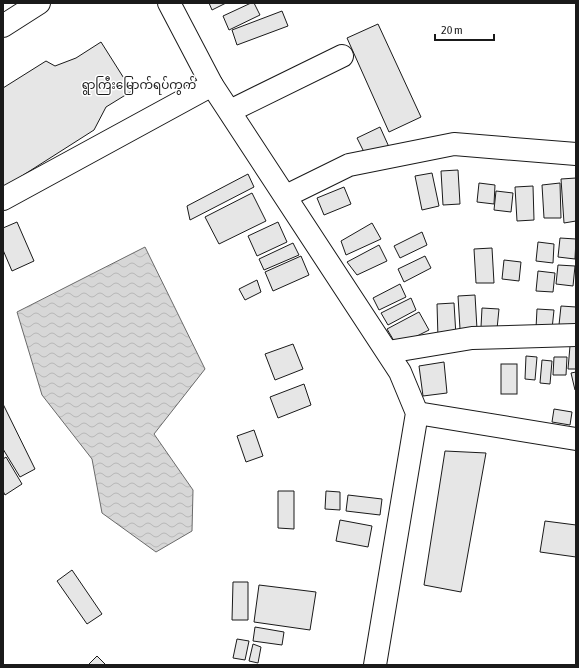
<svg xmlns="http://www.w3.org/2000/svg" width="579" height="668" font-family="'Asap Condensed','Noto Sans Myanmar',sans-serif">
<defs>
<pattern id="water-waves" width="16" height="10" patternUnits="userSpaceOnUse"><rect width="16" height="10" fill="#d7d7d7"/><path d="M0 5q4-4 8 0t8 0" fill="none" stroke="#b8b8b8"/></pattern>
</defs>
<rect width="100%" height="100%" fill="#fff"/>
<!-- water -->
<path fill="url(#water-waves)" stroke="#6a6a6a" d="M145,247L205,369L154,434L193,490L192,531L156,552L102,513L92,459L42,395L17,312Z"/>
<!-- building -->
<g fill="#e6e6e6" stroke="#1a1a1a">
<path d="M209,3H226L212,10Z"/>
<path d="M251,3H254L260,15L229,30L223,16Z"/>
<path d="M282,11L288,26L237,45L232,30Z"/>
<path d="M378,24L421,117L389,132L347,38Z"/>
<path d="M101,42L132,91L106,107L94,130L3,188V88L46,61L55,66L76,58Z"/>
<path d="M380,127L389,147L367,158L357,138Z"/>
<path d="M458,170L460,204L443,205L441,171Z"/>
<path d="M432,173L439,206L422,210L415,176Z"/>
<path d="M248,174L254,187L190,220L187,206Z"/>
<path d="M576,178V221L564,223L561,179Z"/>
<path d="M479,183L495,185L494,204L477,202Z"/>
<path d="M560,183L561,218H544L542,185Z"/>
<path d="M533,186L534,220L517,221L515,187Z"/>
<path d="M344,187L351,204L324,215L317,198Z"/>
<path d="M496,191L513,193L511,212L494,210Z"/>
<path d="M252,193L266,221L219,244L205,217Z"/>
<path d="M17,222L34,261L12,271L3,250V228Z"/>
<path d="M278,222L287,242L257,256L248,236Z"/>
<path d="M372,223L381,239L346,255L341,241Z"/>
<path d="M422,232L427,245L400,258L394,246Z"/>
<path d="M560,238L576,239L575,259L558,257Z"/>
<path d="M538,242L554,244L553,263L536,261Z"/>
<path d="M293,243L299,255L264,270L259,259Z"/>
<path d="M379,245L387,261L357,275L347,262Z"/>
<path d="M492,248L494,283H476L474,249Z"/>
<path d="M301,256L309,275L273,291L265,272Z"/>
<path d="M425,256L431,268L404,282L398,269Z"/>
<path d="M504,260L521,262L519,281L502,279Z"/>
<path d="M558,265L575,266L573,286L556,284Z"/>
<path d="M538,271L555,273L553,292L536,291Z"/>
<path d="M257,280L261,292L245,300L239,289Z"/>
<path d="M400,284L406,297L379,310L373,298Z"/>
<path d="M475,295L477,329H460L458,296Z"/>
<path d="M411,298L416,310L388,325L381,313Z"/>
<path d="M454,303L456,336L438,338L437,304Z"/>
<path d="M561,306L576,307V327L559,325Z"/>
<path d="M482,308L499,309L497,329L481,327Z"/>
<path d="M537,309L554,310L552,329L536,328Z"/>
<path d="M419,312L429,330L397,346L387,329Z"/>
<path d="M293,344L303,369L275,380L265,354Z"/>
<path d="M570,346H576V369H568Z"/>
<path d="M526,356L537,357L535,380L525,379Z"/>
<path d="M554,357H567L566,375H553Z"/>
<path d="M542,360L552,361L550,384L540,383Z"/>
<path d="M444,362L447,393L423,396L419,366Z"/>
<rect x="501" y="364" width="16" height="30"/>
<path d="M576,372V390H575L571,373Z"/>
<path d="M304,384L311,405L278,418L270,397Z"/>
<path d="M3,404L35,469L20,477L3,449Z"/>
<path d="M554,409L572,412L570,425L552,422Z"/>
<path d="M254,430L263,456L246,462L237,436Z"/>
<path d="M445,451L486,453L461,592L424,585Z"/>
<path d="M6,457L22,484L5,495L3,491V459Z"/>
<path d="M278,491H294V529L278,528Z"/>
<path d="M326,491L340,492V510L325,509Z"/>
<path d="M348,495L382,499L380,515L346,511Z"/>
<path d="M340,520L372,526L368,547L336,541Z"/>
<path d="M545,521L576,525V557L540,552Z"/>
<path d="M72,570L102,614L87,624L57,581Z"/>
<path d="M233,582H248V620H232Z"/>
<path d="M259,585L316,592L310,630L254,622Z"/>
<path d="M255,627L284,632L282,645L253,641Z"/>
<path d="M237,639L249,641L245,660L233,658Z"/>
<path d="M253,644L261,647L258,663L249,661Z"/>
<path d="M97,656L106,665H88Z"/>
</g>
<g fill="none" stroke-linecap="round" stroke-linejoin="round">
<!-- minor casing -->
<g stroke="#1a1a1a" stroke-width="24">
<g id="minor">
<path d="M3,26L39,3"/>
<path d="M230,111L342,56"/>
<path d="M286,196L349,165L454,144L576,154"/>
<path d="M3,199L212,85"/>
<path d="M388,352L472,338L576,335"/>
<path d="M417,413L576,439"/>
</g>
</g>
<!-- major casing -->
<g stroke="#1a1a1a" stroke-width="24">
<path id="major" d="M169,3L212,85L400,372L417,413L375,665"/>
</g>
<!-- minor -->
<use href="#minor" stroke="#fff" stroke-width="22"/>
<!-- major -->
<use href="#major" stroke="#fff" stroke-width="22"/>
</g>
<g text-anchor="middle" stroke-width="3" stroke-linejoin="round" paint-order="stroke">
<!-- quarter labels -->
<g font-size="12" fill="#1a1a1a" stroke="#fff">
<text x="139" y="89">ရွာကြီးမြောက်ရပ်ကွက်</text>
</g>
</g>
<!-- border -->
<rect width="579" height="668" fill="none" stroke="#1a1a1a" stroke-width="8"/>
<!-- scale -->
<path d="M435 34v6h59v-6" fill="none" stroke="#1a1a1a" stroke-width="2"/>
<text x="441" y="34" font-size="12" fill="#1a1a1a" stroke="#ffffff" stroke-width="3" paint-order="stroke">20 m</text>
</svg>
